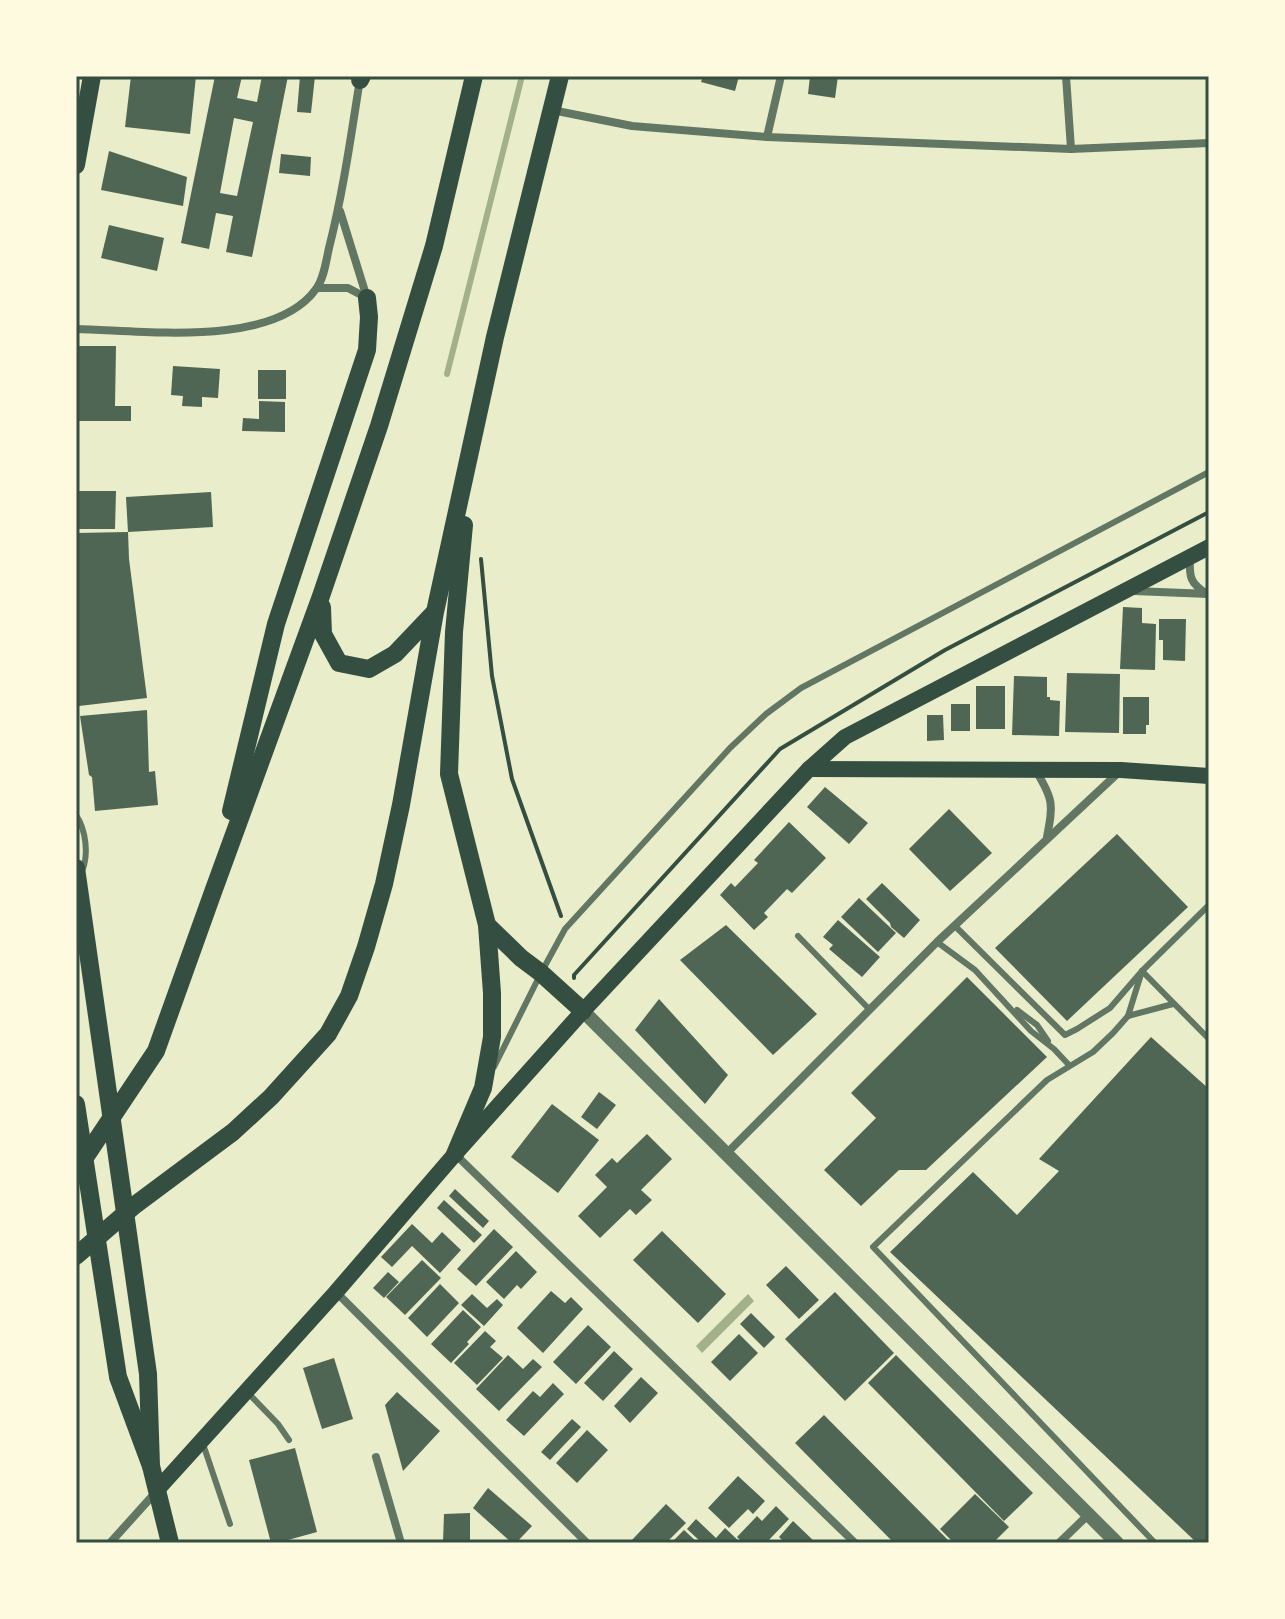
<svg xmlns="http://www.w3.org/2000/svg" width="1285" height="1619" font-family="'Nunito Sans',sans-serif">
<rect width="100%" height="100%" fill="#e9edc9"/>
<!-- water -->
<path fill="#a3b18a" d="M748,1294L754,1301L702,1353L696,1346Z"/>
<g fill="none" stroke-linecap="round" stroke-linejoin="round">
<!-- stream -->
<path stroke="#a3b18a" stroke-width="6" d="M447,374L522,76"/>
</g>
<!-- building -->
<g fill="#4f6655" fill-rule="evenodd">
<path d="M131,76H196L190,134L125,127Z"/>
<path d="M215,76H242L237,98L257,102L262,76H288L252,257L226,252L233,216L216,213L209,249L181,243ZM234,118L253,122L237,196L220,193Z"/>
<path d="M300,76H315L311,113L297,112Z"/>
<path d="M703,76H739L735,91L701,82Z"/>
<path d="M810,76H838L835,98L808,94Z"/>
<path d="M109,151L187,177L183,206L101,190Z"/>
<path d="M281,154L311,157L310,176L279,173Z"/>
<path d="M109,225L164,238L157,271L101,258Z"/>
<path d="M76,346H116L115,406H131V421H76Z"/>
<path d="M173,366L220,369L218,398L202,397V407L182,406L183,396L171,395Z"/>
<rect x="258" y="370" width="28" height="29"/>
<path d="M259,401L285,402V432L242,431L243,418L259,419Z"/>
<path d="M76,491H116L115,529H76Z"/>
<path d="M211,492L213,527L128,532L126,497Z"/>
<path d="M128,532L129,559L147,698L79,706L76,684V533Z"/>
<path d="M1123,607L1142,608V623L1156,624L1155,670L1120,669Z"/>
<path d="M1159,619H1186L1185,661L1163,660V640H1159Z"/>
<path d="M1067,673L1120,674L1119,733L1065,732Z"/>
<path d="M1014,676L1047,677V697H1050V700L1060,701L1059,736L1012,735Z"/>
<rect x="976" y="686" width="29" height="43"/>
<path d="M1123,697H1149V725H1146V734H1123Z"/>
<rect x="951" y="704" width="19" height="27"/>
<path d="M147,710L149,772L155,771L158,805L95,811L92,777L89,775L80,716Z"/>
<path d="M927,715H943L944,740L927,741Z"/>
<path d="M825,787L868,823L849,844L807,807Z"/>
<path d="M949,809L992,853L950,891L909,849Z"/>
<path d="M789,822L826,858L792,893L787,889L764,913L768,917L754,930L720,895L731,883L735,887L758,863L754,860Z"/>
<path d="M1117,834L1188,907L1067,1021L995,948Z"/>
<path d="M882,883L920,920L904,938L891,927L890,923L866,899Z"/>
<path d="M859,898L896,933L878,952L841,917Z"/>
<path d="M838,920L880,957L862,977L829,949L833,945L823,937Z"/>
<path d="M726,925L817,1014L773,1055L680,960Z"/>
<path d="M967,977L1047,1057L926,1170H899L861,1206L824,1170L876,1118L851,1093Z"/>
<path d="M659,999L728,1075L705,1104L635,1030Z"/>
<path d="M1151,1037L1209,1089V1543H1197L890,1252L973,1172L1017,1215L1059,1171L1039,1159Z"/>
<path d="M599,1092L616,1105L597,1129L581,1117Z"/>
<path d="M552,1104L599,1140L558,1193L511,1157Z"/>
<path d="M647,1134L672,1159L641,1190L652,1200L636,1215L630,1209L600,1238L578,1216L607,1187L595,1175L612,1158L617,1163Z"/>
<path d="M455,1189L489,1221L483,1228L449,1196Z"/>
<path d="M444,1200L482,1235L474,1243L437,1208Z"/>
<path d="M412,1224L432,1243L442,1232L461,1250L440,1273L412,1246L392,1267L381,1257Z"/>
<path d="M494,1229L513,1247L476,1286L457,1269Z"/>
<path d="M662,1231L726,1294L698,1323L633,1260Z"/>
<path d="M516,1251L537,1272L521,1289L517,1285L504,1299L486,1282Z"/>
<path d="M422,1260L441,1278L405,1315L386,1297Z"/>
<path d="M786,1266L819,1300L799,1319L766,1285Z"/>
<path d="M388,1272L399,1282L384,1298L373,1288Z"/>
<path d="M440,1284L459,1303L427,1337L408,1318Z"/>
<path d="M551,1291L565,1303L571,1297L583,1309L543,1353L517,1328Z"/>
<path d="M835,1292L894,1353L845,1401L785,1339Z"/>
<path d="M472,1294L487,1308L497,1299L503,1305L484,1326L461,1305Z"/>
<path d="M463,1310L481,1327L467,1342L469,1344L451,1363L431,1344Z"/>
<path d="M751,1313L775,1337L764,1348L740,1324Z"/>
<path d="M588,1325L611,1347L576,1384L553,1362Z"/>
<path d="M485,1331L496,1341L490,1347L503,1358L477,1385L454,1363Z"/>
<path d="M739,1334L758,1353L730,1381L711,1362Z"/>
<path d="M614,1351L633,1369L603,1401L584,1383Z"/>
<path d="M508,1355L523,1369L533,1359L542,1367L499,1411L476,1389Z"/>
<path d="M896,1355L1033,1493L1004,1521L868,1383Z"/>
<path d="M334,1358L353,1419L322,1429L303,1368Z"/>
<path d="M641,1377L658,1393L630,1423L614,1406Z"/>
<path d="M553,1383L564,1394L524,1436L506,1420L533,1391L540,1397Z"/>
<path d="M397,1392L440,1431L403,1471L385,1405Z"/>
<path d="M824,1415L951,1543H894L795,1443Z"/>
<path d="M572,1419L581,1427L550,1460L541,1452Z"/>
<path d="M587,1430L608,1450L577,1483L556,1463Z"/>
<path d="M295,1448L317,1532L277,1543H271L249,1460Z"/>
<path d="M738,1476L765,1501L753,1514L748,1509L729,1528L708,1508Z"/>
<path d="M488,1488L532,1526L516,1543H512L473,1508Z"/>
<path d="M975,1494L1009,1527L993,1543H954L940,1529Z"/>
<path d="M666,1504L686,1523L666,1543H633L631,1541Z"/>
<path d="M776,1506L789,1519L766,1543H743L737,1537L757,1516L762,1521Z"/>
<path d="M470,1513V1543H443L444,1514Z"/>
<path d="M696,1519L716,1538L725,1528L741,1543H723L720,1540L718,1543H702L687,1529Z"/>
<path d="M793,1521L816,1543H779L782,1540L779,1537Z"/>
<path d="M684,1530L698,1543H671Z"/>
</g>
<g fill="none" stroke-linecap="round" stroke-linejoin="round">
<!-- path -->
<g stroke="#344e41" stroke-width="4">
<path d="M481,559L492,676L512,779L561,916"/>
<path d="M574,978V975L780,749L945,650L1209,512"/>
</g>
<!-- service -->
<g stroke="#617663" stroke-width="6">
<path d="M76,815C86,830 89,855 82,871"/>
<path d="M955,926L1065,1035L1077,1029L1110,1008L1142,971L1209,905"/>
<path d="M798,936L869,1009"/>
<path d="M937,942L975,970L1031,1031L1054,1049L1069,1065"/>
<path d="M1142,971L1128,1016L1113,1033L1093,1052L1047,1080L873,1247L1155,1543"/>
<path d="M1142,971L1209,1039"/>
<path d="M1017,1010L1037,1025L1048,1041"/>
<path d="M1128,1016L1173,1004"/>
<path d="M494,1067L541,973L565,929L730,748L766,714L801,688L1209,472"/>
<path d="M249,1394L278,1424L289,1440"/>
<path d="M203,1444L230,1524"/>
</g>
<!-- minor -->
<g stroke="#617663" stroke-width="8">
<path d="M1066,76L1071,149"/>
<path d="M552,110L632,126L767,137L1071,149L1209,143"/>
<path d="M767,137L781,76"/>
<path d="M340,211L367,298"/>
<path d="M318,288H348L367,298"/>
<path d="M76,329C140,330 273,349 316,289C324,279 326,261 329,248C343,193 351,136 360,79"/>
<path d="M1190,558C1189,577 1190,583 1207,594"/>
<path d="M1134,591L1209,594"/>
<path d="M1036,771C1054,800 1053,805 1047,837"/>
<path d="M726,1154L937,942L1118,773"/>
<path d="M456,1155L855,1543"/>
<path d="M336,1292L587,1543"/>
<path d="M376,1457L401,1543"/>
<path d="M110,1543L155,1493"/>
<path d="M1059,1543L1089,1514"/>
</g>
<!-- tertiary -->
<path stroke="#617663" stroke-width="14" d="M583,1011L1117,1543"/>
<!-- secondary -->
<g stroke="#344e41" stroke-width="16">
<path d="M809,769L1121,770L1209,776"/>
<path d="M157,1490L336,1292L455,1154L583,1011L809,769L845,737L1209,547"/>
</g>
<!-- primary -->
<g stroke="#344e41" stroke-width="18">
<path d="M76,165L92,76"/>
<path d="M76,868L148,1374L151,1466"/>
<path d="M76,1104L118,1377L151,1466L170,1543"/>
</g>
<!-- trunk -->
<g stroke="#344e41" stroke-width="18">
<path d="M360,80L362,76"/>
<path d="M322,607L323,634L339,663L369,669L395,654L434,613"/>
<path d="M231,811L276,624L367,350L369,317L367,298"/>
<path d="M487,925L521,958L541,973L583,1011"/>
<path d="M455,1154L483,1088L492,1037V993L487,925L449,774L454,632L464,525"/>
<path d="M76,1171L156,1051L213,892L321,596L379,426L434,246L474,76"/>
<path d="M76,1256L135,1205L233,1132L271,1097L328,1034L349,996L366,947L384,884L401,805L435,612L495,337L560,76"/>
</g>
</g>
<!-- border -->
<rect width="1285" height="1619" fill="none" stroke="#fefae0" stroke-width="156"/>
<rect x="78" y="78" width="1129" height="1463" fill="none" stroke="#344e41" stroke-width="3"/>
</svg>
